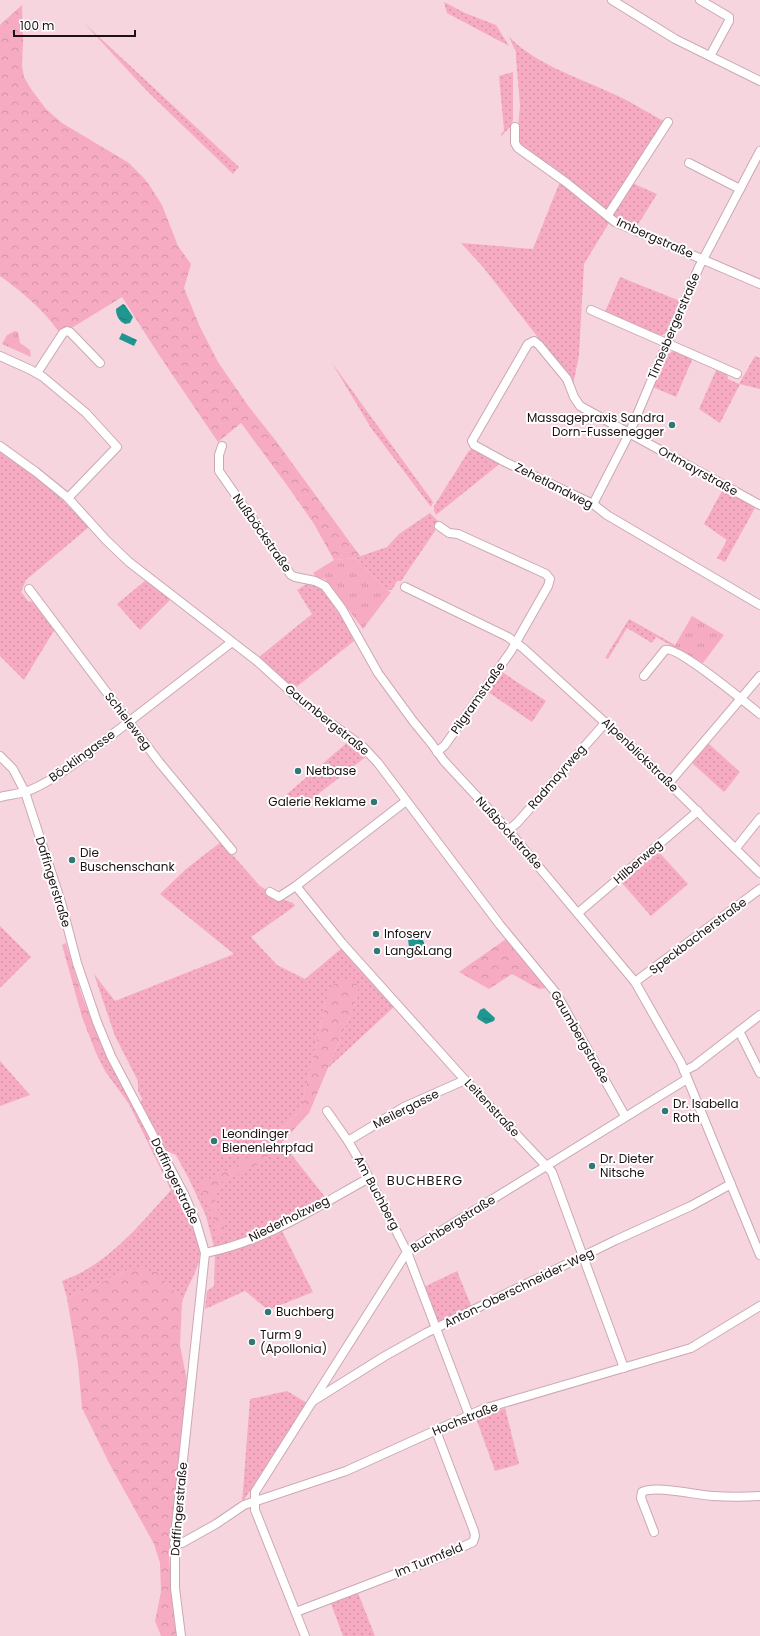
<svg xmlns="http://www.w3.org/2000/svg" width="760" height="1636" font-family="Poppins,sans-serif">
<defs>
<pattern id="grass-dots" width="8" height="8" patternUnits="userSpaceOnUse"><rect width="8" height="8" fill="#f6abc3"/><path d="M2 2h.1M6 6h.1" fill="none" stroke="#d292a7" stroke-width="1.8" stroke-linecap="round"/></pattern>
<pattern id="forest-crowns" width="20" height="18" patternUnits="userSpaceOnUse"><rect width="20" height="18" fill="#f6abc3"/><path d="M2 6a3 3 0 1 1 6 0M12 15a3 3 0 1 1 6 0" fill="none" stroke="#d292a7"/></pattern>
<pattern id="park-tufts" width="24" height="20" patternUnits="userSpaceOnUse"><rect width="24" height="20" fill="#f6abc3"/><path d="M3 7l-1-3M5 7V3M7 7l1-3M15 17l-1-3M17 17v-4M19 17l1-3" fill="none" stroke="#d292a7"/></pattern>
<pattern id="water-ripples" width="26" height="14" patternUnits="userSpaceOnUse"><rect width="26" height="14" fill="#1f9690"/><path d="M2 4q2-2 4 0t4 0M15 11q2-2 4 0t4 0" fill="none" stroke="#1a7974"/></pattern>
</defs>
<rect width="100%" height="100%" fill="#f7d5de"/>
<!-- grass -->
<g fill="url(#grass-dots)">
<path d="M444,2L465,13L496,25L509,46L447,13Z"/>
<path d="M83,22L239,167L233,174L148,92Z"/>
<path d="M509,37C538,66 583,79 620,97C635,104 650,114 666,122L610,209L604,208L575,184L527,152L520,144L518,127L520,106L516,58V52Z"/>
<path d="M513,72V120L511,126L500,137L504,130L499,76Z"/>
<path d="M562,183L603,214L605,219L609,223L584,264L579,355L573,385L565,372L483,267L461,243L533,249L559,184Z"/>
<path d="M632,183L657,194L637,226L613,215Z"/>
<path d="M620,277L680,301L665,334L660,335L656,334L605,312Z"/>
<path d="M673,351L693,358L676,397L653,387L667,355Z"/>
<path d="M755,356L760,358V389L740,384L720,423L699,409L717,368L727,372L728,379L739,384Z"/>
<path d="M332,363L433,502L431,507L371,428Z"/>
<path d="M472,448L502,462L436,515L434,511V506L468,452Z"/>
<path d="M0,451C33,472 62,498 89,527L26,580L21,592L28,601L34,602L55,629L24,680L0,656Z"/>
<path d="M723,489L755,508L725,562L717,558L727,540L704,524Z"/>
<path d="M430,513L439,522L434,530L435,531L401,581H397L392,590H387L355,558L387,547L399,534Z"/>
<path d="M146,580L171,599L140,630L117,604Z"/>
<path d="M308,583L322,588L339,611L354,641L294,689L259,657L312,614L297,590Z"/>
<path d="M629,619L675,645L674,647L656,637L652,643L627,628L608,659L605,658Z"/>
<path d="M502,672L546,701L532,722L488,692Z"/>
<path d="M349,741L367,756L299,809L287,794Z"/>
<path d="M708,743L740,772L724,792L692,763Z"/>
<path d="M221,842L260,886L279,898L293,903L295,906L251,937L277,965L305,979L342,948L395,1006L328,1068L356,1001L358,987L325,1001L322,1020L300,1111L276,1135L325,1197L260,1233L214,1247L206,1216L190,1181L176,1155L167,1151L141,1103L142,1099L138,1091V1081L115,1036L94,974L115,1001L234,954L160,894L186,869Z"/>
<path d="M657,850L688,884L651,916L621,882Z"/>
<path d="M0,926L31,957L0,988Z"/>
<path d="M104,1050C123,1086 143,1123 162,1160C175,1185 200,1224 200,1252C200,1270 186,1286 182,1303L179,1296L157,1272L128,1270L67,1298L62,1281C69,1278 77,1275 84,1271C119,1251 145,1219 171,1190L129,1104L105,1071L96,1053Z"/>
<path d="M0,1061L30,1095L0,1106Z"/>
<path d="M281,1229L313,1292L268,1310L245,1291L205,1309L207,1291L214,1286L215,1254L260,1240Z"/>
<path d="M457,1271L472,1308L441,1323L435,1321L424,1287Z"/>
<path d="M287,1391L307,1403L242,1503L250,1399Z"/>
<path d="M505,1408L519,1464L495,1471L476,1418Z"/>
<path d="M358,1593L375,1636H343L331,1604Z"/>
</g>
<!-- forest -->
<g fill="url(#forest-crowns)">
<path d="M22,5L23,40L22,66L24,77L31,89L46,109L62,123L129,163L141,175L148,183L162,205L178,246L191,264L184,288L200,327L218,362L249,407L276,441L360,556L355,558L334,560L314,524L289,488L241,423L218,442L159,355L122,297L70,329L59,332C43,309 22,292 0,276V25Z"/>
<path d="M506,939L546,988L539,989L512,974L489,989L459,972Z"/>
<path d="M66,943L82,996L104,1050L96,1053L82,1017L62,945Z"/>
<path d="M342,979L354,980L358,987L356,1001L309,1113L271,1154L252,1168L223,1181L215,1192V1203L224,1224L225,1235L218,1238L213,1217L201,1187L203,1182L234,1167L276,1135L300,1111L322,1020L325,1001L333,985Z"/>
<path d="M142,1269L157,1272L179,1296L182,1303L180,1345L187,1381L169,1555L171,1590L177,1636H161L155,1621L161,1592L160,1563L154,1544L109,1463L82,1408L78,1364L67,1298L128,1270Z"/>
</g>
<!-- park -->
<g fill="url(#park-tufts)">
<path d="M15,331L18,332L20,343L30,350L31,357L2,344L7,335Z"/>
<path d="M355,558L387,590L391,592L363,629L325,579L316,578L313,573L334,560Z"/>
<path d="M692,616L724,635L703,663L674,647Z"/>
</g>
<!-- water -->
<g fill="url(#water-ripples)">
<path d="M123,304L125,305L133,317L130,323L125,324C119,321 116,316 116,309Z"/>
<path d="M122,333L137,340L134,346L119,339Z"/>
<path d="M416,933C426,938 423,945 427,954L424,956L419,951L414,952L412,959L405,958L401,953L402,949H408L409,947L408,939L410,935Z"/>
<path d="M484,1008L495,1018L494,1021L486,1024L478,1019L477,1017L480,1010Z"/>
</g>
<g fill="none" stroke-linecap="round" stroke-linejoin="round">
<!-- minor casing -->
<g stroke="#caa9b3" stroke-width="10">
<g id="minor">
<path d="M612,0L675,39L760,81"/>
<path d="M700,0L729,17V21L710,56"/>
<path d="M515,127V143L518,148L567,183L615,222L760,284"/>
<path d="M689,163L740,189"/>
<path d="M608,215L668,122"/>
<path d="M591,310L737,374"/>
<path d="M0,356L31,370L43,377L86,413L117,447L68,498"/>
<path d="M37,373L63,333L67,331L70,332L100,363"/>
<path d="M0,446L36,472L68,498L106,540L129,562L257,661L301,701L363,747L378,763L500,925L556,993L625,1116"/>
<path d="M222,446L219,455V471L291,575L295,577L315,581L325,586L342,609L378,673L413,721L431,743L444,761L508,830L635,982L681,1063L760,1255"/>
<path d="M593,504L629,434L699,267L760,151"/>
<path d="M760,505L580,406L574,397L567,379L539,345L534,341L528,344L472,441L474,445L505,462L593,504L607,515L760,605"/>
<path d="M405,587L508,637L523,648L632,747L760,873"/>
<path d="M29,589L159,762L232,850"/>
<path d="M644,676L665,650C677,645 747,704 760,714"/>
<path d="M437,752L445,745L511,651L548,586L550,579L546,574L458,534L449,533L439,526"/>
<path d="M0,756L13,769L25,792L61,902L77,963L97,1022L111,1056L184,1194L196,1222L205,1253L175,1535V1588L181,1636"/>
<path d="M669,783L760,676"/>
<path d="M0,797C8,795 17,794 25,792C45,785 64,771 82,758L232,642"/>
<path d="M508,830L517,823L606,722"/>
<path d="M736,848L760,818"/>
<path d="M296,886L342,943L465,1080L552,1172L624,1368"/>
<path d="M270,892L279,897L296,886L406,801"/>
<path d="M578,913L698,811"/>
<path d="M635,982L760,889"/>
<path d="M739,1031L760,1073"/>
<path d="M684,1071L694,1066L760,1015"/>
<path d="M327,1111L348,1141L365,1170L407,1252L469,1415"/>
<path d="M348,1141L404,1107L465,1080"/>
<path d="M205,1253C264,1242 318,1206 369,1178"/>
<path d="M313,1401L385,1356L426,1333L616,1240L691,1206L731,1184"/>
<path d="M654,1532L641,1498L642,1492C655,1485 696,1495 713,1496C729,1497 744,1497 760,1496"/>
<path d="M174,1543H182L216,1524L244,1505L346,1471L483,1409L691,1348L760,1306"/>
<path d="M296,1612L445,1555L473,1542L475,1536L474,1531L436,1431"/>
<path d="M305,1636L255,1510V1492L407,1252L687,1079"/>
</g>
</g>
<!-- minor -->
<use href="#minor" stroke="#fff" stroke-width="8"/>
</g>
<!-- markers -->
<g fill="#307874" stroke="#fff" stroke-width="1.5">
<circle cx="672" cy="425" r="4"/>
<circle cx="298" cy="771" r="4"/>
<circle cx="374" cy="802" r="4"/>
<circle cx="72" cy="860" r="4"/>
<circle cx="376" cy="934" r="4"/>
<circle cx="377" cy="951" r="4"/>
<circle cx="665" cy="1111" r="4"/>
<circle cx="214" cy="1141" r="4"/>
<circle cx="592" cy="1166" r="4"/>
<circle cx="268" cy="1312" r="4"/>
<circle cx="252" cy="1342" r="4"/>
</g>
<g text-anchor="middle" stroke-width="4" stroke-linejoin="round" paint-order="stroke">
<!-- street labels -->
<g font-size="12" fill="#1c1114" stroke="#fff">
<text transform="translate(655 238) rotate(24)" y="4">Imbergstraße</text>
<text transform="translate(674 326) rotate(-67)" y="4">Timesbergerstraße</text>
<text transform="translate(698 471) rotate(29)" y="4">Ortmayrstraße</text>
<text transform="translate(554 486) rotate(27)" y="4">Zehetlandweg</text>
<text transform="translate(262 533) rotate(55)" y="4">Nußböckstraße</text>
<text transform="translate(478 698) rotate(-55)" y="4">Pilgramstraße</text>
<text transform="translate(327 720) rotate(39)" y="4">Gaumbergstraße</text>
<text transform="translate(128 721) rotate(53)" y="4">Schieleweg</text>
<text transform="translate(640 755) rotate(44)" y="4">Alpenblickstraße</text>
<text transform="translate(82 756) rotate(-36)" y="4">Böcklingasse</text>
<text transform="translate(557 777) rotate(-49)" y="4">Radmayrweg</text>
<text transform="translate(509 833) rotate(48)" y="4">Nußböckstraße</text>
<text transform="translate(638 862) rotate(-41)" y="4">Hilberweg</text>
<text transform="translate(53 882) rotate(73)" y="4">Daffingerstraße</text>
<text transform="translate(698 936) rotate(-37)" y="4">Speckbacherstraße</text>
<text transform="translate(580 1037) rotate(60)" y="4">Gaumbergstraße</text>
<text transform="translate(492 1108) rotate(47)" y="4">Leitenstraße</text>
<text transform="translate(406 1109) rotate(-27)" y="4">Meilergasse</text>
<text transform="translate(175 1181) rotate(64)" y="4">Daffingerstraße</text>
<text transform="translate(377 1193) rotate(62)" y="4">Am Buchberg</text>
<text transform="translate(289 1219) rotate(-26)" y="4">Niederholzweg</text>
<text transform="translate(453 1224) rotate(-32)" y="4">Buchbergstraße</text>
<text transform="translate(519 1288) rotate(-26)" y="4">Anton-Oberschneider-Weg</text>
<text transform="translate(465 1419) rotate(-22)" y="4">Hochstraße</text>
<text transform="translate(179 1509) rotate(-85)" y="4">Daffingerstraße</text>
<text transform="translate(429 1560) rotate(-22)" y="4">Im Turmfeld</text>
</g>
<!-- poi labels -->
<g font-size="12" fill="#1c1114" stroke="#fff" text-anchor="start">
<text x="664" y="422" text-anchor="end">Massagepraxis Sandra<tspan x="664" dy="14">Dorn-Fussenegger</tspan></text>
<text x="306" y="775">Netbase</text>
<text x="366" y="806" text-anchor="end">Galerie Reklame</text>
<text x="80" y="857">Die<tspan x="80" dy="14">Buschenschank</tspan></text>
<text x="384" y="938">Infoserv</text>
<text x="385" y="955">Lang&amp;Lang</text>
<text x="673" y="1108">Dr. Isabella<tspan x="673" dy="14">Roth</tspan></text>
<text x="222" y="1138">Leondinger<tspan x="222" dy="14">Bienenlehrpfad</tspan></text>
<text x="600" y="1163">Dr. Dieter<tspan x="600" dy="14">Nitsche</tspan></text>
<text x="276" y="1316">Buchberg</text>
<text x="260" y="1339">Turm 9<tspan x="260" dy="14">(Apollonia)</tspan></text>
</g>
<!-- neighbourhood labels -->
<g font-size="13" letter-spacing="1" fill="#1c1114" stroke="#fff">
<text x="425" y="1185">BUCHBERG</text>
</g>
</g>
<!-- scale -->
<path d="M14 30v6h121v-6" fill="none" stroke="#1c1114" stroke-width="2"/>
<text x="20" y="30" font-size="12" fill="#1c1114" stroke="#ffffff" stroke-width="3" paint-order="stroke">100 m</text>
</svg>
